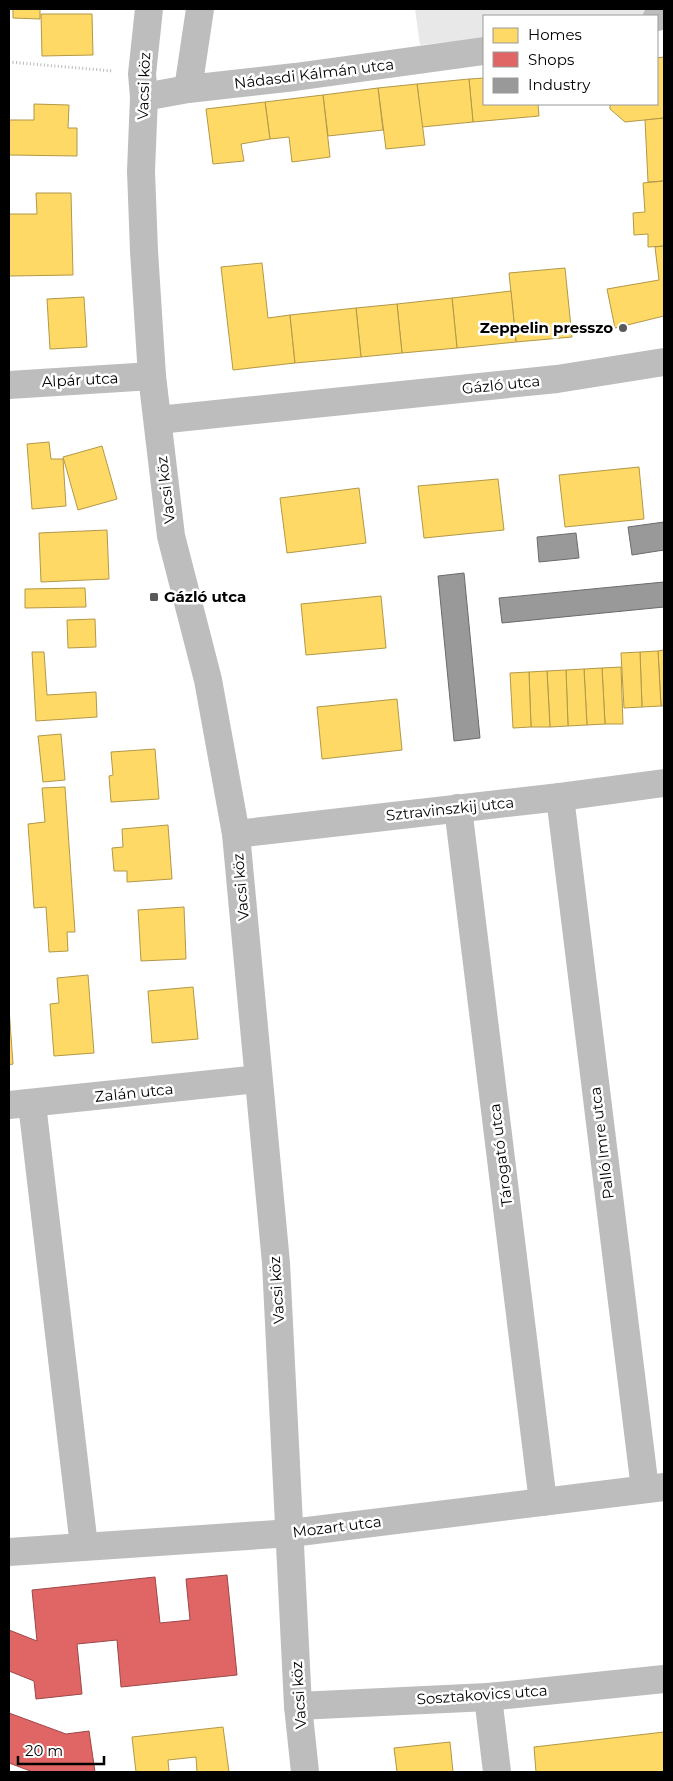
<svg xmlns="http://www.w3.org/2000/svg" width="673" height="1781" font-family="Montserrat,sans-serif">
<rect width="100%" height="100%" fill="#fff"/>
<!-- green -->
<path fill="#e8e8e8" d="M415,9H664L657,16H484V38L420,45Z"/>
<!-- homes -->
<g fill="#ffd966" stroke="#b29847">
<path d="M13,9H40V19L13,18Z"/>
<path d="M41,14H92L93,55L42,56Z"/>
<path d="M664,57V118L625,122L610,109V104H657V58Z"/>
<path d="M484,78V104H538L539,116L473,122L469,79Z"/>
<path d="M469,79L473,122L422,127L417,84Z"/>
<path d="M417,84L425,145L386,149L378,88Z"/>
<path d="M378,88L383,130L328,136L323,95Z"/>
<path d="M323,95L330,157L292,162L289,137L270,139L265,102Z"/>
<path d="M265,102L270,139L241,144L244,161L213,164L206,109Z"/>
<path d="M34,104L69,105L68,128H77V156L9,155V120H34Z"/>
<path d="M664,118V181L648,182L645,120Z"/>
<path d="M664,181V246L648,247V234L634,235L633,213L645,212L643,183Z"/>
<path d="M36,193H71L73,275L9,276V214H37Z"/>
<path d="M664,246V316L615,328L607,289L659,280L655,247Z"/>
<path d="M262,263L268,318L290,315L295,363L233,370L221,267Z"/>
<path d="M565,268L572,337L516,342L509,273Z"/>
<path d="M511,291L516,342L457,348L452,298Z"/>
<path d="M84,297L87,347L50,349L47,299Z"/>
<path d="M452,298L457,348L402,353L397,304Z"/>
<path d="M397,304L402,353L361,357L356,308Z"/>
<path d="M356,308L361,357L295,363L290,315Z"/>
<path d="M49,442L51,459H63L66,506L32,509L27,444Z"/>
<path d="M102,446L117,499L78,510L63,457Z"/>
<path d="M639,467L644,519L565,527L559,475Z"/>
<path d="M498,479L504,530L424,538L418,486Z"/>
<path d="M359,488L366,543L287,553L280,498Z"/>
<path d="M107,530L109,579L41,582L39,533Z"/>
<path d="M85,588L86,607L25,608V589Z"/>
<path d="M381,596L386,648L306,655L301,604Z"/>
<path d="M95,619L96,647L68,648L67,620Z"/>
<path d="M664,650V706H661L658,651Z"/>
<path d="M658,651L661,706L642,707L640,652Z"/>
<path d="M32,652H44L47,695L96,692L97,717L36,721Z"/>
<path d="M640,652L642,707L624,708L621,653Z"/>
<path d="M621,667L623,724H605L602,668Z"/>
<path d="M602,668L605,724L587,725L584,669Z"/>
<path d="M584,669L587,725L568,726L566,670Z"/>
<path d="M566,670L568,726L550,727L547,671Z"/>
<path d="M547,671L550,727H531L529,672Z"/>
<path d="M529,672L531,727L513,728L510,673Z"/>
<path d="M397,699L402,750L322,759L317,707Z"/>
<path d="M61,734L65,780L43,782L38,736Z"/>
<path d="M155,749L159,799L111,802L109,776L113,775L111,752Z"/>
<path d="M65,787L75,932H67L68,951L49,952L46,907L34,908L28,824L45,822L42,788Z"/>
<path d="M168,825L172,879L127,882V871H114L112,848L123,847L122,829Z"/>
<path d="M184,907L186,959L141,961L138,910Z"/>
<path d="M88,975L94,1053L54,1056L50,1004L59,1003L57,978Z"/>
<path d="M193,987L198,1039L152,1043L148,991Z"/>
<path d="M9,1008L13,1064L9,1065Z"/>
<path d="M223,1727L229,1772H197L196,1757L168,1760L169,1772H136L132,1737Z"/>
<path d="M664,1732V1772H536L534,1747Z"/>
<path d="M450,1742L453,1772H397L394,1748Z"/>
</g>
<!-- shops -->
<g fill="#e06666" stroke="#9d4747">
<path d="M227,1575L237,1675L121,1687L117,1640L77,1644L82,1694L36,1699L34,1681L9,1671V1630L37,1641L32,1590L155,1577L160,1623L190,1620L186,1579Z"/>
<path d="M9,1713L66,1734L89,1731L95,1772H33L9,1763Z"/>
</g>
<!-- industry -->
<g fill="#999" stroke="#6b6b6b">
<path d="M664,522V550L632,555L628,527Z"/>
<path d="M576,533L579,558L539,562L537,537Z"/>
<path d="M464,573L480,738L454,741L438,576Z"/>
<path d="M664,582V607L502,623L499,598Z"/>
</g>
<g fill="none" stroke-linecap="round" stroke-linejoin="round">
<!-- path -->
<path stroke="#b8b8b8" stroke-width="3" stroke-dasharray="1 2.5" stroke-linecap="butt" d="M9,62L113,71"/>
<!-- minor -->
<g stroke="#bdbdbd" stroke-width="28">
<path d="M149,9L142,74L144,97L141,171L144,251L152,376L171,536L208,680L236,834L276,1263L298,1706L305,1772"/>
<path d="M657,17L664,15"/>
<path d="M188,89L200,9"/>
<path d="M144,97L188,89L295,77L484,51"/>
<path d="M9,385L152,376"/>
<path d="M158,420L557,379L664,362"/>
<path d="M560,797L645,1489"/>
<path d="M458,808L543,1502"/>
<path d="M236,834L560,797L664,783"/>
<path d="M32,1104L84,1546"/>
<path d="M9,1105L258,1079"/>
<path d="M9,1552L291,1533L664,1487"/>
<path d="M488,1697L497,1772"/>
<path d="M298,1706L488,1697L664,1679"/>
</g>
</g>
<!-- markers -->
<g fill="#595959" stroke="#fff" stroke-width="2">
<circle cx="623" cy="328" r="5"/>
<rect x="149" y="592" width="10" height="10" rx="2.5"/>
</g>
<g text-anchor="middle" stroke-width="5" stroke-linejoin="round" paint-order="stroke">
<!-- street labels -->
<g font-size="15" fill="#000" stroke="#fff">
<text transform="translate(314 74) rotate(-7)" y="5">Nádasdi Kálmán utca</text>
<text transform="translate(144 86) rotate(-88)" y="5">Vacsi köz</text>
<text transform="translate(80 380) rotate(-3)" y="5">Alpár utca</text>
<text transform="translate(501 385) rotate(-6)" y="5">Gázló utca</text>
<text transform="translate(166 490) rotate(-97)" y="5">Vacsi köz</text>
<text transform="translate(450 809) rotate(-6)" y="5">Sztravinszkij utca</text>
<text transform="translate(241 887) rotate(-95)" y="5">Vacsi köz</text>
<text transform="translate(134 1093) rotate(-6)" y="5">Zalán utca</text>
<text transform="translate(602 1143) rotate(-97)" y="5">Palló Imre utca</text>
<text transform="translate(501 1155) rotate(-97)" y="5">Tárogató utca</text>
<text transform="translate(277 1290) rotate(-94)" y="5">Vacsi köz</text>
<text transform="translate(337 1527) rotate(-7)" y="5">Mozart utca</text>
<text transform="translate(299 1695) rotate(-94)" y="5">Vacsi köz</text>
<text transform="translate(482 1695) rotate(-4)" y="5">Sosztakovics utca</text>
</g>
<!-- poi labels -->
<g font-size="15" font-weight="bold" fill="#000" stroke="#fff" text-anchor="end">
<text x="613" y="333">Zeppelin presszo</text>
<text x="164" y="602" text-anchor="start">Gázló utca</text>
</g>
</g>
<!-- border -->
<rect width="673" height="1781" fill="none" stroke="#000000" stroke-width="20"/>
<!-- legend -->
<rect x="483" y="15" width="175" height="90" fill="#ffffff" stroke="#999999"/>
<rect x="493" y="28" width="25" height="15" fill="#ffd966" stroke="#999999"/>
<text x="528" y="40" font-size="15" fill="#000000">Homes</text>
<rect x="493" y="52" width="25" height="15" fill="#e06666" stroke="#999999"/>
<text x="528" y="65" font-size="15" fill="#000000">Shops</text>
<rect x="493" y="78" width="25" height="15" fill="#999999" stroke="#999999"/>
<text x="528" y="90" font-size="15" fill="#000000">Industry</text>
<!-- scale -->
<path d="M18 1756v8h86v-8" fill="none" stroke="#000000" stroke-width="2.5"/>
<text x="25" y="1756" font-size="15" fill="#000000" stroke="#ffffff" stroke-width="4" paint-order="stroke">20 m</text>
</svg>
